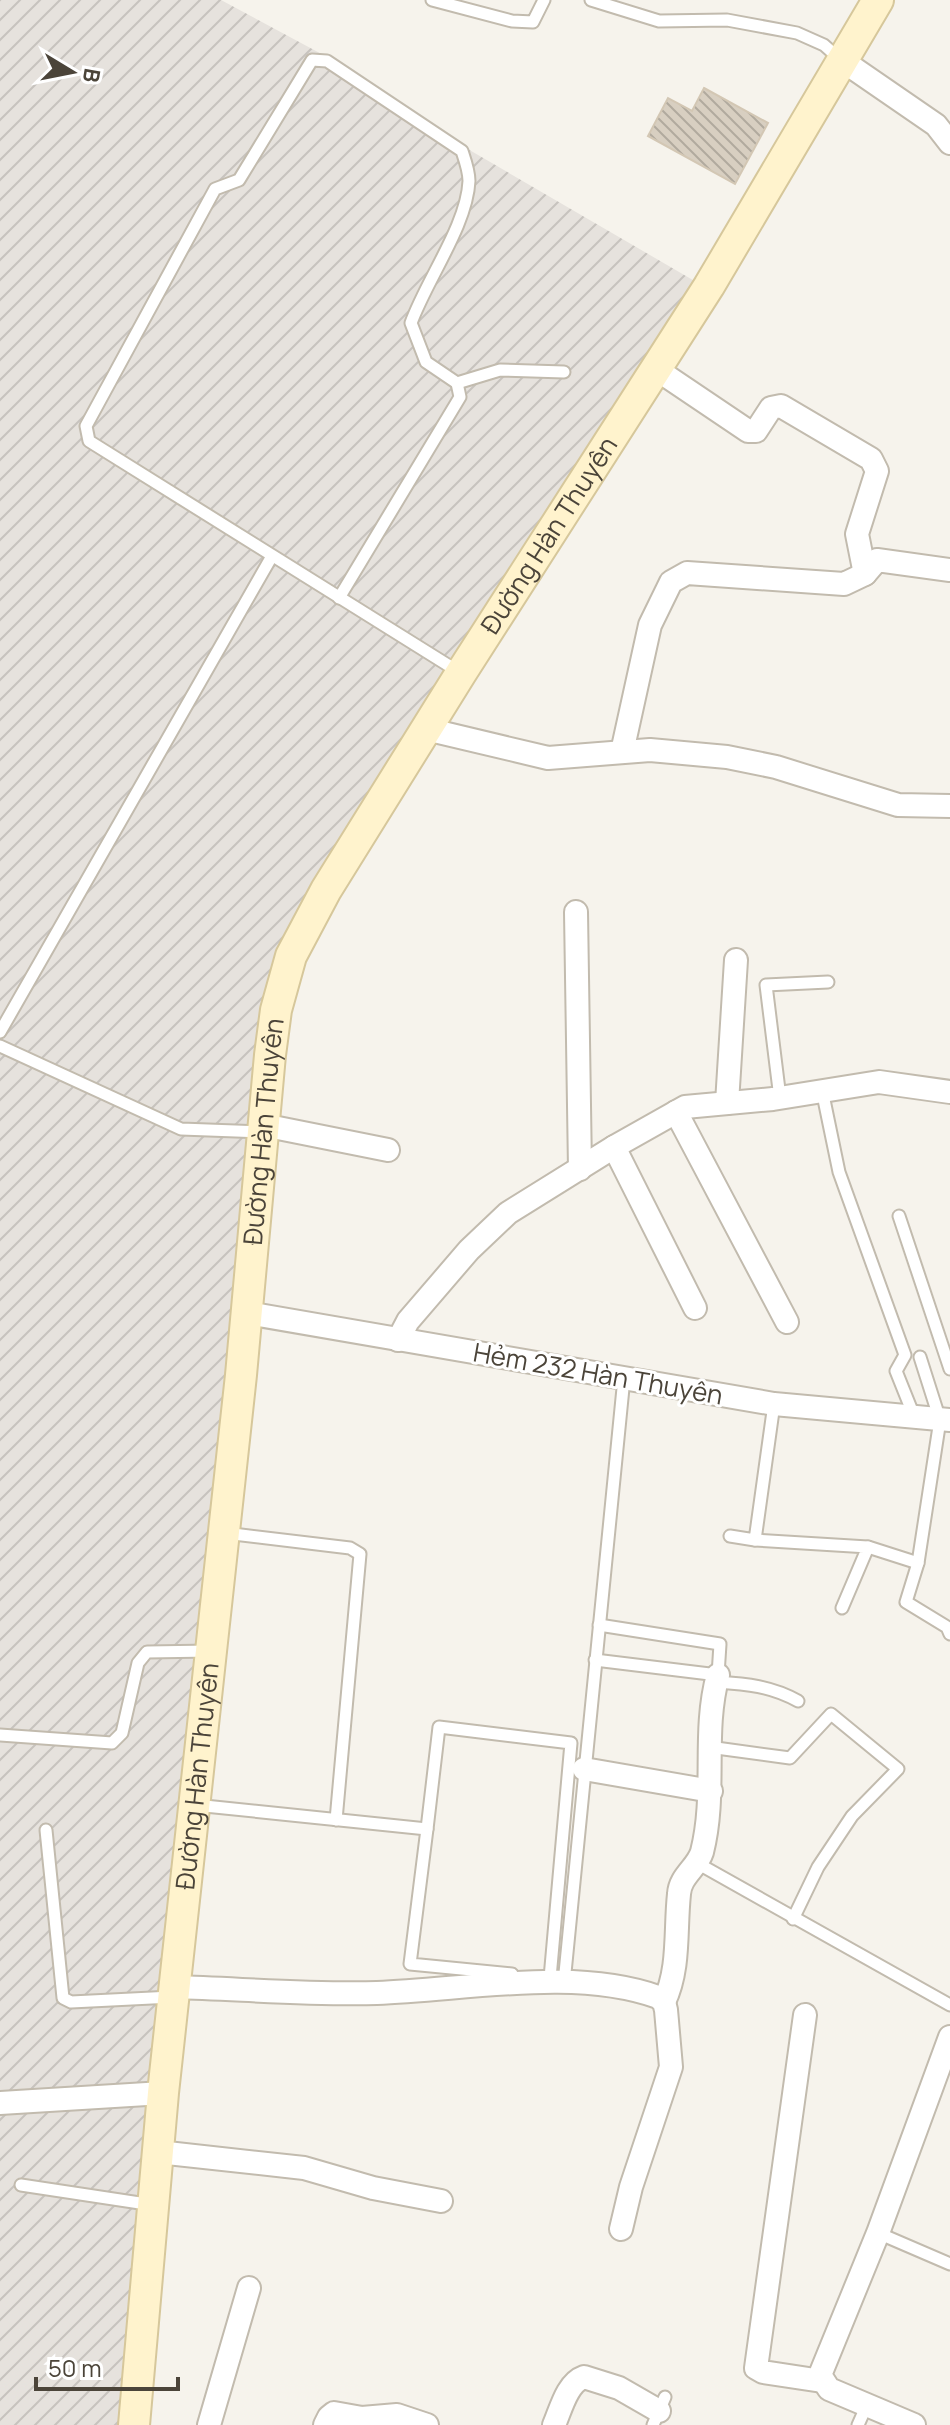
<svg xmlns="http://www.w3.org/2000/svg" width="950" height="2425" font-family="Manrope,sans-serif">
<defs>
<pattern id="industrial-furrows" width="10" height="10" patternUnits="userSpaceOnUse" patternTransform="scale(2)"><rect width="10" height="10" fill="#e6e2dd"/><path d="M-1 1l2-2M0 10L10 0M9 11l2-2" fill="none" stroke="#c7c3be"/></pattern>
<pattern id="building-back-hatch" width="6" height="6" patternUnits="userSpaceOnUse" patternTransform="scale(2)"><rect width="6" height="6" fill="#d8cfc1"/><path d="M-1 5l2 2M0 0l6 6M5-1l2 2" fill="none" stroke="#b1aa9e"/></pattern>
</defs>
<rect width="100%" height="100%" fill="#f6f3ec"/>
<!-- industrial -->
<path fill="url(#industrial-furrows)" d="M0,0H221L329,58L466,148L698,283L281,952L124,2425H0Z"/>
<!-- building -->
<path fill="url(#building-back-hatch)" stroke="#d3c7b4" stroke-width="2" d="M704,88L768,123L735,184L648,136L668,98L692,111Z"/>
<g fill="none" stroke-linecap="round" stroke-linejoin="round">
<!-- lane casing -->
<g stroke="#c2bbae" stroke-width="15">
<g id="lane">
<path d="M432,0L512,21L533,22L544,0"/>
<path d="M591,0L659,21L727,20L797,33L824,45L842,61"/>
<path d="M339,598L460,397L457,383"/>
<path d="M459,672L89,441L86,426L215,189L239,180L312,60L327,61L462,151C465,160 469,171 469,181C467,225 427,279 411,323L426,362L457,383L500,370L564,372"/>
<path d="M0,1032L272,556"/>
<path d="M0,1046L181,1129L262,1132"/>
<path d="M822,1090L839,1172L905,1355L896,1371L914,1416"/>
<path d="M780,1098L766,985L828,982"/>
<path d="M899,1216L950,1369"/>
<path d="M920,1357L940,1420L918,1563L906,1602L947,1627L950,1634"/>
<path d="M225,1533L350,1548L360,1554L336,1820"/>
<path d="M730,1536L755,1540L774,1404"/>
<path d="M755,1540L868,1547L842,1608"/>
<path d="M868,1547L918,1563"/>
<path d="M595,1660L718,1675L720,1644L599,1625"/>
<path d="M716,1682C747,1684 771,1686 798,1701"/>
<path d="M0,1735L112,1743L122,1733L138,1663L147,1652L211,1651"/>
<path d="M709,1747L790,1758L831,1714L898,1769L852,1816L818,1867L793,1919"/>
<path d="M195,1805L427,1829L410,1964L512,1974"/>
<path d="M427,1829L439,1727L571,1743L550,1978H545"/>
<path d="M46,1830L63,1998L71,2002L172,1997"/>
<path d="M697,1863L950,2005"/>
<path d="M564,1983L624,1378"/>
<path d="M21,2185L153,2205"/>
<path d="M878,2233L950,2264"/>
<path d="M653,2425L665,2397"/>
<path d="M858,2425L866,2407"/>
</g>
</g>
<!-- street casing -->
<g stroke="#c2bbae" stroke-width="26">
<g id="street">
<path d="M843,61L936,125L950,143"/>
<path d="M656,369L748,431H756L771,408L781,406L871,459L877,471L857,534L865,574"/>
<path d="M426,729L548,758L650,750L727,757L776,767L898,805L950,806"/>
<path d="M622,752L650,625L671,582L687,573L844,584L865,574L877,560L950,570"/>
<path d="M576,912L580,1169"/>
<path d="M727,1103L736,960"/>
<path d="M676,1112L787,1322"/>
<path d="M263,1125L388,1150"/>
<path d="M614,1147L695,1308"/>
<path d="M247,1313L774,1404L950,1420"/>
<path d="M398,1340L408,1321L469,1250L508,1213L614,1147L685,1107L773,1099L879,1082L950,1092"/>
<path d="M584,1769L711,1791"/>
<path d="M175,1987C242,1989 310,1995 377,1993C465,1990 575,1967 658,1997L664,2002L666,2010L671,2067L631,2187L621,2229"/>
<path d="M664,2002C680,1968 675,1931 679,1894C680,1876 697,1868 702,1852C717,1793 702,1733 718,1675"/>
<path d="M805,2015L756,2368L763,2372L822,2381"/>
<path d="M0,2103L163,2093"/>
<path d="M158,2152L304,2168L373,2188L441,2201"/>
<path d="M209,2425L249,2288"/>
<path d="M325,2425L329,2417L334,2413L362,2418L397,2415L427,2425"/>
<path d="M554,2425C561,2409 567,2383 584,2377L619,2388L659,2411"/>
<path d="M914,2425L829,2389L820,2375L878,2233L950,2037"/>
</g>
</g>
<!-- secondary casing -->
<g stroke="#d6c79b" stroke-width="34">
<g id="secondary">
<path id="s1" d="M134,2425L163,2093L241,1375L270,1055L276,1010L291,956L326,890L461,673L709,286L878,0"/>
</g>
</g>
<!-- lane -->
<use href="#lane" stroke="#fff" stroke-width="11"/>
<!-- street -->
<use href="#street" stroke="#fff" stroke-width="22"/>
<!-- secondary -->
<use href="#secondary" stroke="#fff3cd" stroke-width="30"/>
</g>
<g text-anchor="middle" stroke-width="6" stroke-linejoin="round" paint-order="stroke">
<!-- street labels -->
<g font-size="26" fill="#4b4439" stroke="#fff">
<text dy="9" stroke="none"><textPath href="#s1" startOffset="1972">Đường Hàn Thuyên</textPath></text>
<text dy="9" stroke="none"><textPath href="#s1" startOffset="1300">Đường Hàn Thuyên</textPath></text>
<text transform="translate(598 1374) rotate(10)" y="9">Hẻm 232 Hàn Thuyên</text>
<text dy="9" stroke="none"><textPath href="#s1" startOffset="652">Đường Hàn Thuyên</textPath></text>
</g>
</g>
<!-- north arrow -->
<g transform="translate(72 72) rotate(100)" stroke="#ffffff" stroke-width="6" paint-order="stroke">
<path d="M0-6L14 30L0 20L-14 30Z" fill="#4b4439"/>
<text y="-12" font-size="22" font-weight="bold" text-anchor="middle" fill="#4b4439">B</text>
</g>
<!-- scale -->
<path d="M36 2377v12h142v-12" fill="none" stroke="#4b4439" stroke-width="4"/>
<text x="48" y="2377" font-size="24" fill="#4b4439" stroke="#ffffff" stroke-width="6" paint-order="stroke">50 m</text>
</svg>
